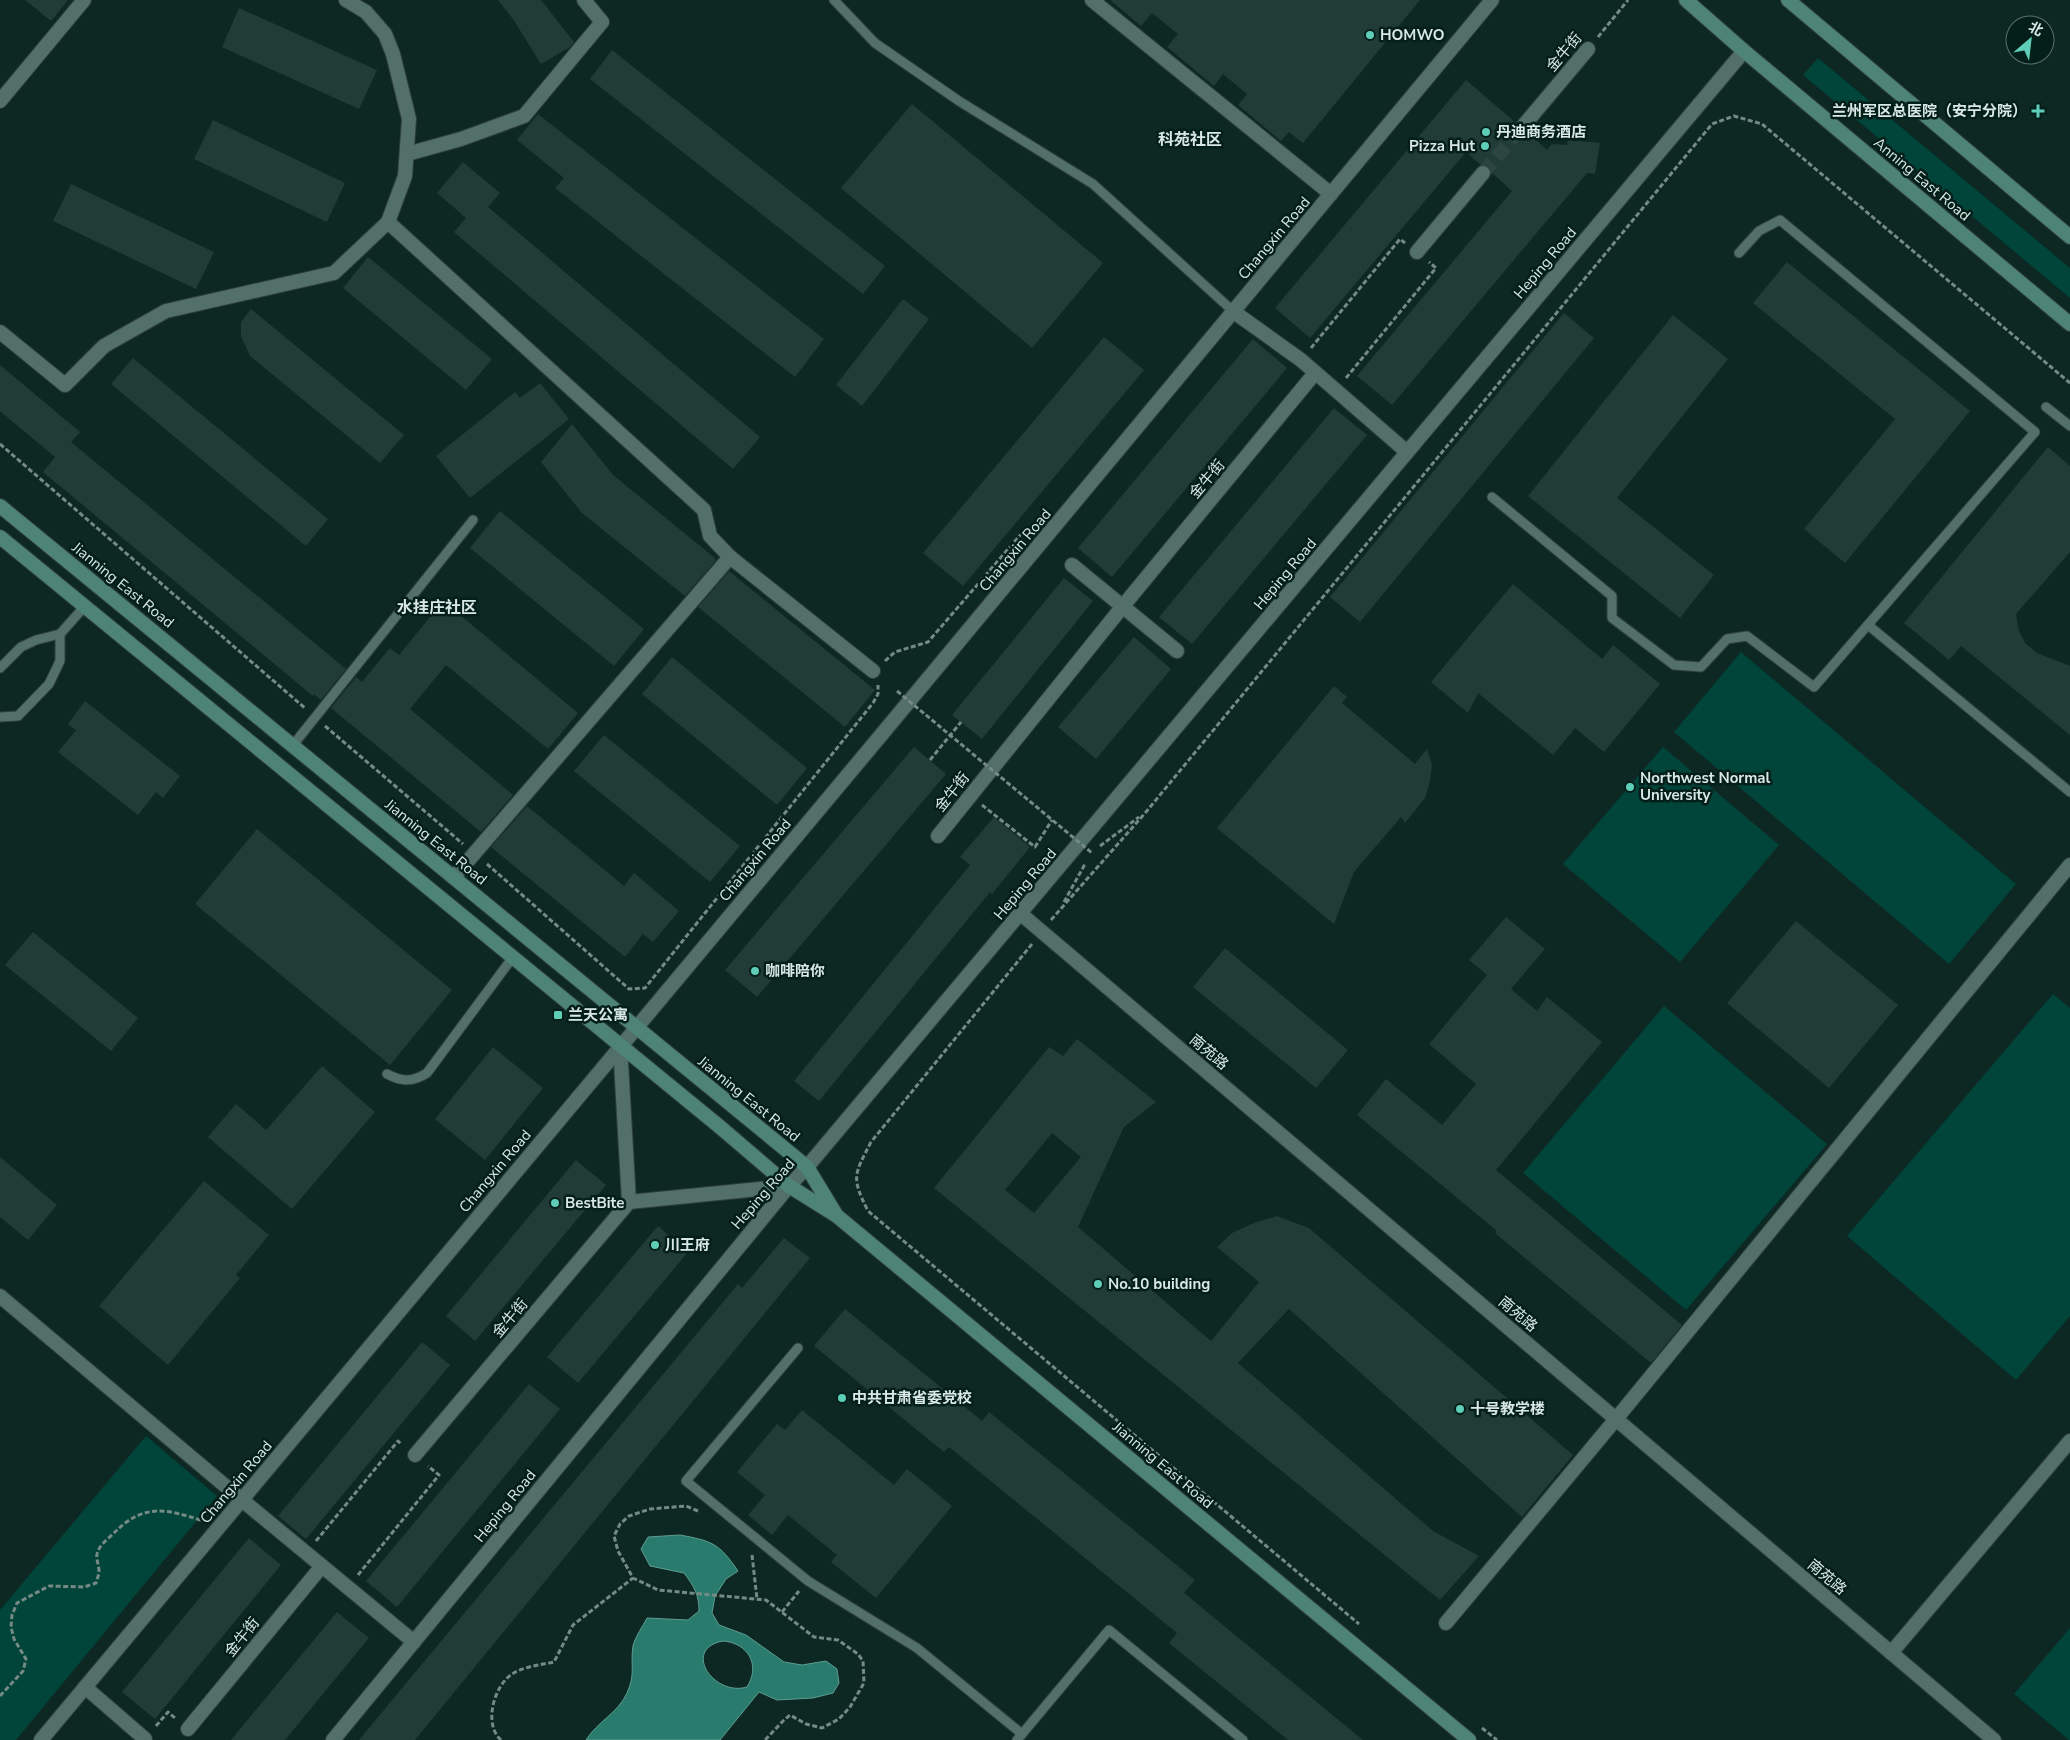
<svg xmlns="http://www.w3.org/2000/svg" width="2070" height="1740" font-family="'Nunito Sans','Noto Sans SC',sans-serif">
<rect width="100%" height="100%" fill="#0d2823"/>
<!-- green -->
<g fill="#00443a">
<path d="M1818,58L2070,268V298L1803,75Z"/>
<path d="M1741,652L2016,884L1949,964L1674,732Z"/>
<path d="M1663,747L1779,845L1680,962L1563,864Z"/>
<path d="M2053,994L2070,1008V1316L2016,1380L1847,1236Z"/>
<path d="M1664,1006L1827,1144L1686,1310L1523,1173Z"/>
<path d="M146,1436L217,1496L16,1740H0V1610Z"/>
<path d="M2070,1628V1740H2069L2014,1694Z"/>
</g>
<!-- water -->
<path fill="#297c6d" stroke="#5e9c91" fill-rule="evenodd" d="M680,1535C712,1541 719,1543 738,1571L726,1579L715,1596L712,1613L719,1625L746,1635L784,1662L802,1665L826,1661L837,1669L839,1683L833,1693L813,1698L777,1700L759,1692L720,1740H586C597,1722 618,1713 627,1693C636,1673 630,1665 633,1646C635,1637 643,1626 647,1618L688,1620L699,1611C699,1595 694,1586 684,1573L650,1566L641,1549L648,1537ZM723,1641C748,1643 761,1665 747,1687C714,1697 681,1649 723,1641Z"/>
<!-- building -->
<g fill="#213c36" fill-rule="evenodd">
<path d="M25,0H68L51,21Z"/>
<path d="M498,0H541L574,42L570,47L541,64L513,19Z"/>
<path d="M1110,0H1420L1303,143L1289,132L1281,141L1238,105L1247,94L1223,74L1214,86L1167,47L1178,34L1152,13L1141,26Z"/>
<path d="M239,8L377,70L359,109L222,47Z"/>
<path d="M612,50L885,266L863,294L590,79Z"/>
<path d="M1466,80L1516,123L1518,131L1523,134L1528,133L1547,150L1552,144L1567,145L1568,140L1600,143L1595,174L1587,173L1392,405L1357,376L1512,191L1492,173L1488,166L1481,165L1466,152L1310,338L1275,308Z"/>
<path d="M912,104L1103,263L1032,348L841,188Z"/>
<path d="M538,114L824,339L795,377L555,188L564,178L517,140Z"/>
<path d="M213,120L345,183L327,222L194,159Z"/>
<path d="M463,162L500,193L488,207L760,437L733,469L454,232L466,218L437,193Z"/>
<path d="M71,184L214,252L196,289L53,221Z"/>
<path d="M368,257L492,359L466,390L343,288Z"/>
<path d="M1787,262L1970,411L1845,563L1804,529L1895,419L1753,303Z"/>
<path d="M903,299L929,319L862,406L836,385Z"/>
<path d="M251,309L404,435L380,463L250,356L241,336V322Z"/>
<path d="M1564,313L1594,338L1360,622L1330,597Z"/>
<path d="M1673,315L1728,359L1617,498L1714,575L1680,618L1528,496Z"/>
<path d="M1104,337L1144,370L963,586L923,553Z"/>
<path d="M1253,339L1287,368L1112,577L1078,548Z"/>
<path d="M133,358L328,519L306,546L111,384Z"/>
<path d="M0,365L80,432L71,442L346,669L321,700L314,694L313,696L43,472L55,457L0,411Z"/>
<path d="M540,383L569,419L470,498L436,456L515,392L520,398Z"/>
<path d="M1334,408L1367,435L1192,644L1159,617Z"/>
<path d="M572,424L613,475L715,558L716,560L685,596L582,513L541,462Z"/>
<path d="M2048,447L2070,466V552L2016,614L2019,631L2025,643L2037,653L2070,666V735L1961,646L1949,660L1904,623Z"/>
<path d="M500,511L644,629L614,666L470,548Z"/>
<path d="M729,571L875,690L845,727L698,607Z"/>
<path d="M1064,578L1093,601L982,739L952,715Z"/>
<path d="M1513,584L1602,659L1613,645L1660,684L1604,752L1575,728L1553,755L1478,693L1468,713L1431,682Z"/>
<path d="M443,601L578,713L548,749L446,665L410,709L513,795L481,832L331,708L356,677L362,682L390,648L399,655Z"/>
<path d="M1134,637L1171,669L1096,759L1058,727Z"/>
<path d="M672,657L807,768L777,805L642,694Z"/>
<path d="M1334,686L1347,697L1342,703L1415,764L1427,749L1432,765L1430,781L1425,798L1405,823L1401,817L1354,872L1334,924L1217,828Z"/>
<path d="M85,701L180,776L163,798L156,792L138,815L58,752L76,730L68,724Z"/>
<path d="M604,735L740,846L710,882L574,771Z"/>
<path d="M914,747L946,774L757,997L725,970Z"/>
<path d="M527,806L624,886L634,873L679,911L653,942L643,934L625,957L491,847Z"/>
<path d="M994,817L1030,847L992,894L990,892L819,1101L794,1081L970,865L960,857Z"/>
<path d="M257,829L452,990L390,1065L195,904Z"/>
<path d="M1506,917L1545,949L1511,989L1537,1011L1547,997L1602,1042L1496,1170L1682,1325L1651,1363L1495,1233L1497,1231L1357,1115L1386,1079L1442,1125L1476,1084L1429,1044L1487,975L1469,960Z"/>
<path d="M1796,921L1898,1005L1829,1088L1727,1003Z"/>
<path d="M33,932L138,1018L111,1051L5,965Z"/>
<path d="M1225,948L1348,1050L1316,1088L1193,987Z"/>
<path d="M1077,1039L1156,1102L1124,1127L1078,1227L1211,1341L1259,1282L1217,1247L1232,1233L1254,1223L1277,1216L1309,1228L1573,1455L1522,1517L1289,1309L1238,1363L1433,1531L1479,1556L1440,1600L934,1188L1049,1047L1063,1056ZM1052,1133L1081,1157L1034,1213L1005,1190Z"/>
<path d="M493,1047L543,1088L485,1160L435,1119Z"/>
<path d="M322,1066L375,1112L292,1209L208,1137L236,1104L266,1130Z"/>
<path d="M0,1157L57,1205L28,1240L0,1217Z"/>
<path d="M576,1160L606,1185L475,1341L446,1316Z"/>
<path d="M204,1181L269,1235L236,1275L240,1278L168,1365L99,1306Z"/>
<path d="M658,1226L688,1252L578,1383L547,1357Z"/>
<path d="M784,1238L810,1258L415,1740H359L738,1284L742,1288Z"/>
<path d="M845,1309L982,1421L989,1412L1195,1580L1184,1593L1363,1740H1288L1169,1643L1177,1633L949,1447L944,1452L814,1346Z"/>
<path d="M422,1342L450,1365L306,1539L278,1516Z"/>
<path d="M529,1384L560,1409L397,1607L366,1581Z"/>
<path d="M802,1410L894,1485L907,1469L952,1506L876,1598L831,1562L837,1555L788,1515L772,1535L748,1515L765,1495L737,1472L777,1424L785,1430Z"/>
<path d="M249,1538L281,1565L155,1719L122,1692Z"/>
<path d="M337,1612L369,1638L285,1740H231Z"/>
</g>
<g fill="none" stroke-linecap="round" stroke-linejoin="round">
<!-- pedestrian-tunnel -->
<path stroke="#2c4540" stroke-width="14" stroke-dasharray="14 7" stroke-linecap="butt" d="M1483,173L1524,125"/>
<!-- service casing -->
<g stroke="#30403c" stroke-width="11">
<g id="service">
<path d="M834,0L875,43L959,101L1093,184L1234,312"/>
<path d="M2046,407L2070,426"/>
<path d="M1492,497L1612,596V618L1674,665L1701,667L1727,639L1747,636L1814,687L2035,432L1780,220L1759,231L1739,253"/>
<path d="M1868,625L2070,792"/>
<path d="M0,668L21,647L36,640L60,634L85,606"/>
<path d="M0,717L18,716L49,684L60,661V634"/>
<path d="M293,745L473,520"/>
<path d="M387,1074C402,1082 413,1082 427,1073L513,957"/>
<path d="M798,1348L686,1481L808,1581L917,1648L1022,1734"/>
<path d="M1017,1740L1109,1630L1243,1740"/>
</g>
</g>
<!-- pedestrian casing -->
<g stroke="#30403c" stroke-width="16">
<g id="pedestrian">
<path d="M1524,125L1588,49"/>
<path d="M388,222L704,510L710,536L730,557L454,877"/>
<path d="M1417,252L1483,173"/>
<path d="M1234,312L1301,360L1407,452"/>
<path d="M730,557L873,671"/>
<path d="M1072,565L1177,651"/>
<path d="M938,836L1123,606L1315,373"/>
<path d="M1021,914L1994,1740"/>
<path d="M629,1202L789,1186"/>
<path d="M415,1455L629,1202L620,1045"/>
<path d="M242,1500L414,1642"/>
<path d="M1446,1623L1616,1419L2070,865"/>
<path d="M1891,1653L2070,1441"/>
<path d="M85,1687L145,1739"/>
<path d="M188,1729L322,1566"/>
</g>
</g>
<!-- minor casing -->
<g stroke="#30403c" stroke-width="16">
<g id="minor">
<path d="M1092,0L1331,194"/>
<path d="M0,101L84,0"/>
<path d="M407,154L461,139L524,116L602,22L584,0"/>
<path d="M0,332L65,385L104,346L166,311L334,273L388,222L405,176L409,119L393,54L385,34L366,12L346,0"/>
<path d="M0,1296L242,1500"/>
</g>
</g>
<!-- tertiary casing -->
<g stroke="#30403c" stroke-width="16">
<g id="tertiary">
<path d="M41,1740L882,734L1492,0"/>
<path d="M333,1740L789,1186L807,1167L1744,51"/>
</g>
</g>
<!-- secondary casing -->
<g stroke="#30403c" stroke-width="16">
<g id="secondary">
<path d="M1686,0L1744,51L2070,324"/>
<path d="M1788,0L2070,237"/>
<path d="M0,506L807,1167L835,1213"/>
<path d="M0,537L720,1127L789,1186L837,1216L1469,1740"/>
</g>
</g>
<!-- path -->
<g stroke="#758a85" stroke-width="3" stroke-dasharray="5 2.5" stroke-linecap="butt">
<path d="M1598,37L1628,0"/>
<path d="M1311,348L1400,239L1405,243"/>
<path d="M1346,378L1436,268L1429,262"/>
<path d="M0,444L306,709"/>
<path d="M885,661L895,652L928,642L1028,526L1032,530"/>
<path d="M325,726L463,844"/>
<path d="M930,760L961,722"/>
<path d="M982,805L1035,847L1052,820"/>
<path d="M1100,846L1139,817"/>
<path d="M487,864L629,989L645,988L873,703L878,694V685"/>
<path d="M1064,902L1085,864"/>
<path d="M1051,920L1146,812L1712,124L1734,116L1762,124L2070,383"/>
<path d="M1032,944L871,1142C854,1175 851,1177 868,1211L1359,1624"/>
<path d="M698,1511L686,1506L650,1509L629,1516L620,1524L614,1536L618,1551L633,1578L658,1590L766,1600L814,1637L838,1640L858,1654L863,1661L864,1683L850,1707L839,1719L822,1728L806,1724L790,1715L784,1720L765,1740"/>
<path d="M316,1541L398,1441L402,1445"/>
<path d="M752,1555L757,1599"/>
<path d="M358,1575L439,1475L428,1466"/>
<path d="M782,1612L799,1591"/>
<path d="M0,1696L23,1671L26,1659L14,1639L11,1627L12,1615L17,1603L49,1586L84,1587L96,1583C97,1579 99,1575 99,1571C99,1563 94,1557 99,1549C102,1543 110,1537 115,1532C144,1503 167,1509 203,1521"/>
<path d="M156,1726L168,1712L176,1719"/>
<path d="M1482,1728L1497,1740"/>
<path d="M501,1740C483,1724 494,1686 512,1674C525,1666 540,1665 554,1662L573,1625L633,1578"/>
</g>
<!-- service -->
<use href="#service" stroke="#526f68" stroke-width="9"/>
<!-- pedestrian -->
<use href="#pedestrian" stroke="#526f68" stroke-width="14"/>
<!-- minor -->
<use href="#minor" stroke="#526f68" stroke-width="14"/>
<!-- tertiary -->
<use href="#tertiary" stroke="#526f68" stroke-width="14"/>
<!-- secondary -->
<use href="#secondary" stroke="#4e8378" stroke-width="14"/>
<!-- path-bridge -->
<path stroke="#758a85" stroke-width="3" stroke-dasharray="5 2.5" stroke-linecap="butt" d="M897,691L1092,853"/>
</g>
<!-- markers -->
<g fill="#5eceb8" stroke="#041f1a" stroke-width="2">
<circle cx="1370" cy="35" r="5"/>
<path d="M2035.5 103.5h5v5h5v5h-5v5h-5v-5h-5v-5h5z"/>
<circle cx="1486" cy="132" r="5"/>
<circle cx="1485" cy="146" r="5"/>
<circle cx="1630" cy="787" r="5"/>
<circle cx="755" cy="971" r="5"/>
<rect x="553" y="1010" width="10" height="10" rx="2.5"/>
<circle cx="555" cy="1203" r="5"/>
<circle cx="655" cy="1245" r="5"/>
<circle cx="1098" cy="1284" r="5"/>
<circle cx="842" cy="1398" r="5"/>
<circle cx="1460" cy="1409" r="5"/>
</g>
<g text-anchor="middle" stroke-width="5" stroke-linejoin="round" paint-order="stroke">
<!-- poi labels -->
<g font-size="15" font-weight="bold" fill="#d9e8e4" stroke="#041f1a" text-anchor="start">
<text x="1380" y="40">HOMWO</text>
<text x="2027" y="116" text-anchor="end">兰州军区总医院（安宁分院）</text>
<text x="1496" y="137">丹迪商务酒店</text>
<text x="1475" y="151" text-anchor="end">Pizza Hut</text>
<text x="1640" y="783">Northwest Normal<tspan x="1640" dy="17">University</tspan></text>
<text x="765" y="976">咖啡陪你</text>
<text x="568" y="1020">兰天公寓</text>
<text x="565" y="1208">BestBite</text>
<text x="665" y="1250">川王府</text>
<text x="1108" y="1289">No.10 building</text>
<text x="852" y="1403">中共甘肃省委党校</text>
<text x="1470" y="1414">十号教学楼</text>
</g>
<!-- street labels -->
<g font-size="15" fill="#d9e8e4" stroke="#041f1a">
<text transform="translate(1564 52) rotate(-50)" y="5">金牛街</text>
<text transform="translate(1922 179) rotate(40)" y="5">Anning East Road</text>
<text transform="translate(1274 238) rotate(-50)" y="5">Changxin Road</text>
<text transform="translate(1545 263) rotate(-50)" y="5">Heping Road</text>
<text transform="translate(1207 479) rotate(-50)" y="5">金牛街</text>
<text transform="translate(1015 550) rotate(-50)" y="5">Changxin Road</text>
<text transform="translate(1285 574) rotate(-50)" y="5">Heping Road</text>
<text transform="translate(123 585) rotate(39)" y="5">Jianning East Road</text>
<text transform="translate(952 792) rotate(-51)" y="5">金牛街</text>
<text transform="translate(436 842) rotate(39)" y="5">Jianning East Road</text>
<text transform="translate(755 860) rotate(-50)" y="5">Changxin Road</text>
<text transform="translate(1025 884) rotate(-50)" y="5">Heping Road</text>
<text transform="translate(1209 1052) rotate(40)" y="5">南苑路</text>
<text transform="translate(749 1099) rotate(39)" y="5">Jianning East Road</text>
<text transform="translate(495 1171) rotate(-50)" y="5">Changxin Road</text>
<text transform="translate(763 1194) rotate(-49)" y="5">Heping Road</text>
<text transform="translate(1518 1314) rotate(40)" y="5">南苑路</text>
<text transform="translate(510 1318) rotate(-50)" y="5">金牛街</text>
<text transform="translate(1163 1465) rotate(40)" y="5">Jianning East Road</text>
<text transform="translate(236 1482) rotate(-50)" y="5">Changxin Road</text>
<text transform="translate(505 1506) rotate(-51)" y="5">Heping Road</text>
<text transform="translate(1827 1577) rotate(40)" y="5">南苑路</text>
<text transform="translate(242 1637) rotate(-51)" y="5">金牛街</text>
</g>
<!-- neighbourhood labels -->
<g font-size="16" font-weight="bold" fill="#d9e8e4" stroke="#041f1a">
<text x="1190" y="145">科苑社区</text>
<text x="437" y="613">水挂庄社区</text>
</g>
</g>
<!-- north arrow -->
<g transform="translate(2030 40) rotate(28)"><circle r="24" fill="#041f1a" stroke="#596f6b"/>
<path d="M0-4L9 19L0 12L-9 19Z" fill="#5eceb8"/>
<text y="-8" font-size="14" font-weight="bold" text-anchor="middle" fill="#d9e8e4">北</text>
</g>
</svg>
